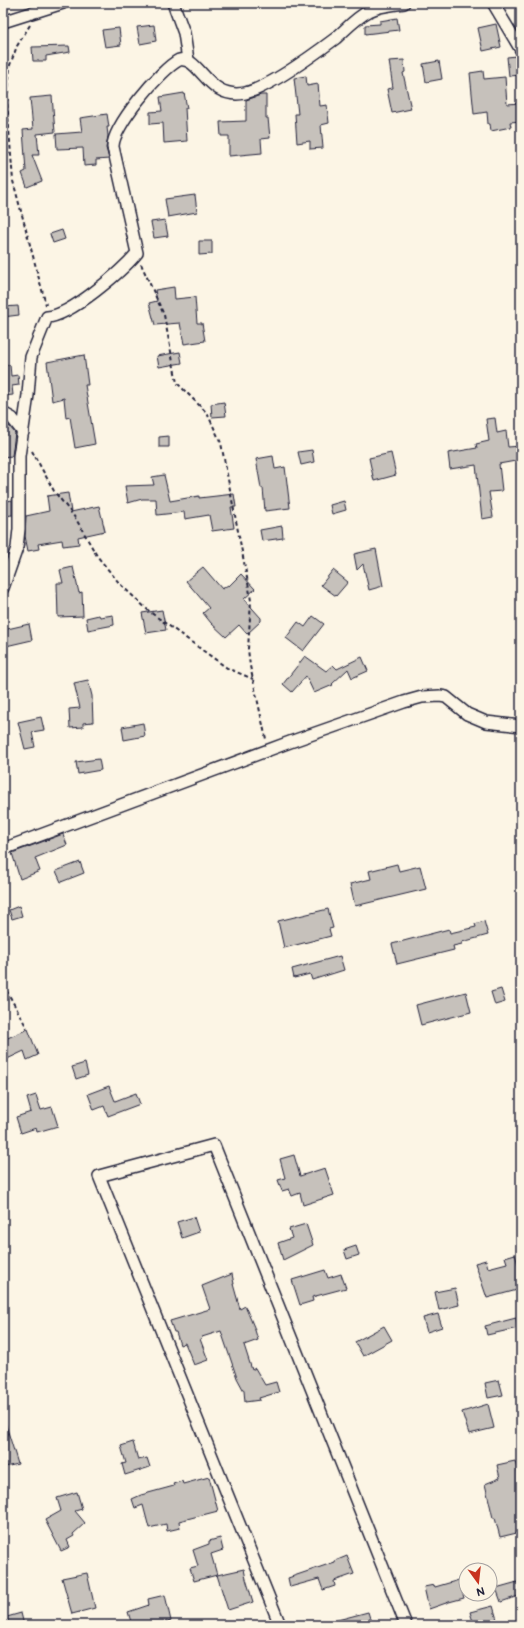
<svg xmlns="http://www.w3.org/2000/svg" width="524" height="1628" font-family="'Balsamiq Sans',sans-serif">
<rect width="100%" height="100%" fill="#fcf5e5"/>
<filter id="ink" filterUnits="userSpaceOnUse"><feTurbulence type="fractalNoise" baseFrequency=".025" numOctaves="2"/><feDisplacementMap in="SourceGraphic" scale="8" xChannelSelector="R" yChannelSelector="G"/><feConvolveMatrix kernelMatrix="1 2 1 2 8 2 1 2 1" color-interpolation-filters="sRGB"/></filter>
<g filter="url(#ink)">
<!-- building -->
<g fill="#c6c1bb" stroke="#22223b">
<path d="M397,18L399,30L365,34V25L380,24V21Z"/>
<path d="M496,24L501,47L483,51L478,28Z"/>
<path d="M154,25L156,41L140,44L137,27Z"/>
<path d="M119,28L121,45L105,47L102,30Z"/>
<path d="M69,46L70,52L46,56V61H33L32,47Z"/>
<path d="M517,56L521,57V75L509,76L507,57Z"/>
<path d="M404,60L405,72L403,73L411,109L392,113L387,89L393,88L389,61Z"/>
<path d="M439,61L442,79L426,82L423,64Z"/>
<path d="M483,71L484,79L505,77L507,104L521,103V121L510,122L511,127L491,131L490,124H488L487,112L474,114L470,73Z"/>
<path d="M306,76L307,86L318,84L320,106L327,105L329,123L321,125L323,148L310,149V141L297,143L295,114H298L294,78Z"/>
<path d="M184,93L187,108H185L187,141L164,143L163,123L150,124V112L162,111L160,97Z"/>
<path d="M261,95H266V118H268L270,138L261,139L262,153L229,156V136H221L220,122L246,121V100Z"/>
<path d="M52,96L55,132L37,134L39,155H32L42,181L27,187L22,173L26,171L23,130L33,129L30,98Z"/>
<path d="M107,114L109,127H107L108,136L106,148L109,159L96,160V165L84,166L83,148L57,149L56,134L82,132L80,118Z"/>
<path d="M195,195L197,212L168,217L165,199Z"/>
<path d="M165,220L168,236L154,238L151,222Z"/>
<path d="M62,230L65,239L53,243L50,234Z"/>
<path d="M199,241H212V254L199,255Z"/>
<path d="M174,287L175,299L195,297L197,323H202L205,341L184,344L180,323L155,325L149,303L157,301L155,290Z"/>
<path d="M18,306L19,315L3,317V307Z"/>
<path d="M180,352L182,363L159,367L157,356Z"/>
<path d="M84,355L88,385H85L95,444L75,448L70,417L66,418L64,398L52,401L47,362Z"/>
<path d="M3,365H10L11,376L18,375L19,385L12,386L13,395L3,396Z"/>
<path d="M224,402L226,416L212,417L211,404Z"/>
<path d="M495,418L497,433L506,431L508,447L521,446V460L499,464L502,491L489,492L493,517L482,519L476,465L450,469L448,453L477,448L476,444L489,441L486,419Z"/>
<path d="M3,426H9L15,433L12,456L3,457Z"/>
<path d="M169,436V447H159V437Z"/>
<path d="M312,450L314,462L301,465L298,452Z"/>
<path d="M391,453L396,475L374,481L369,458Z"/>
<path d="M273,456L275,469L285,467L290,508L265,511L263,488H261L256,459Z"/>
<path d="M164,475L170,501L199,496V498L234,494L236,507H231L234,528L212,531L209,515L185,519L184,512L157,515L156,499H142L128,503L125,486L154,485L152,477Z"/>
<path d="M68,493L71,512L99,506L105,531L78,537L79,544L63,546L62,540L38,544L39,549L28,551L25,536L26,516L49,511L47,496Z"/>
<path d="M12,500V515L5,516L3,502Z"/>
<path d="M344,501L346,510L332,514L330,505Z"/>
<path d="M282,526L283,538L262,541L260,530Z"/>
<path d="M376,549L383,586L369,590L363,564L357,570L354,554Z"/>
<path d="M73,567L79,593L82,592L83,616L58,617L57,583H63L60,570Z"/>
<path d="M203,567L222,589L228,585L229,586L241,574L255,589L244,599L261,618V621L247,634L239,625L226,637L211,623L203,613L209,608L186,581Z"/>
<path d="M333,570L348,582L336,596L321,585Z"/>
<path d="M162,610L166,630L146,633L142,613Z"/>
<path d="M99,615L100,617L113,615L114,625L88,630L86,618Z"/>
<path d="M313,616L324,624L303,651L286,638L298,622L305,627Z"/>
<path d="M29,624L32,640L6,646L3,630Z"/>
<path d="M305,656L326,671L333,665L337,669L362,657L368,671L352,678L348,669L332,684L333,685L314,693L306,676L292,692L283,684Z"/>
<path d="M88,680L92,696L93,722L83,723V727L70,728L69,709L80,708L74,683Z"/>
<path d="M41,717L44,730L32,732L35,747L25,749L18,722Z"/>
<path d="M143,723L145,736L124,740L122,727Z"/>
<path d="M99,759L101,770L78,774L76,762Z"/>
<path d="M63,834L67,845L35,858L40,871L20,879L12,853Z"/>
<path d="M80,862L84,873L61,882L56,871Z"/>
<path d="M397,864L399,871L420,866L426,889L355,906L350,884L371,879L369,871Z"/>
<path d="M19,906L22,916L12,919L9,910Z"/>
<path d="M328,909L333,928L329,929L331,936L284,948L278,921Z"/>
<path d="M484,921L488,935L462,942V944L453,946L454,950L397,964L392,944L449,929L450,933L476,927L475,924Z"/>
<path d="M340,956L344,970L312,980L310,974L294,978L292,969Z"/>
<path d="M501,989L505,1002L495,1005L491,992Z"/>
<path d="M466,992L471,1012L421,1025L416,1005Z"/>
<path d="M28,1029L38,1055L27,1060L24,1051L3,1061V1040Z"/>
<path d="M85,1063L88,1075L76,1079L72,1067Z"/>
<path d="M109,1086L115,1101L136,1093L140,1104L108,1116L104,1106L94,1110L88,1094Z"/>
<path d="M36,1095L41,1110L52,1107L58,1126L37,1132L36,1128L21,1133L16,1117L31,1112L27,1098Z"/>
<path d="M294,1155L300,1176L325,1168L334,1195L303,1205L300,1193L292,1196L289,1189L282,1191L278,1180L285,1178L280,1159Z"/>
<path d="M194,1217L199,1232L182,1238L177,1222Z"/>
<path d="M306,1224L313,1245L283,1260L278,1243L292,1238L289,1229Z"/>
<path d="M356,1246L359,1255L347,1259L344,1250Z"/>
<path d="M515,1254L521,1275V1289L487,1298L475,1263L486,1260L488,1268L507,1263L505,1257Z"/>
<path d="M325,1270L328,1278L341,1274L346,1288L312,1297L313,1301L300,1305L292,1280Z"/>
<path d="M232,1274L234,1284H233L240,1309L245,1306L254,1327L258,1340L244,1345L252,1370L255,1368L265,1385L276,1382L279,1392L259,1398L260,1400L245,1402L244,1391L237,1378L221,1331L202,1337V1338L200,1339L208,1360L194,1365L185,1343L180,1345L176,1332H174L170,1321L210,1309L202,1286Z"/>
<path d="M455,1288L459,1305L439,1310L435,1292Z"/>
<path d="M438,1314L442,1327L427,1332L423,1318Z"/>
<path d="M516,1318L518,1328L487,1335L485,1326Z"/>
<path d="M384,1326L392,1340L363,1356L355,1342Z"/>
<path d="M499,1380L503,1395L488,1398L485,1383Z"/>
<path d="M488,1404L494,1428L469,1434L462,1412Z"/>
<path d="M5,1422L18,1464L5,1467L3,1460V1423Z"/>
<path d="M133,1442L138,1460L147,1458L150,1467L125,1475L122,1464L126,1463L121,1446Z"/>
<path d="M515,1461L521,1484V1532L500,1537L495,1518H493L485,1484L500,1478L497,1465Z"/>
<path d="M209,1477L218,1511L179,1521L180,1528L167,1531L166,1524L149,1528L143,1505L135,1508L132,1499L141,1495L174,1486L173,1484L182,1481L183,1484Z"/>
<path d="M77,1492L82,1509L75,1511L85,1523L73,1534L74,1536L67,1540L70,1547L61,1551L45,1520L61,1511L57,1498Z"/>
<path d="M220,1538L223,1550L211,1554L217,1575L194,1581L190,1568L198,1566L193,1550L209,1544V1541Z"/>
<path d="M347,1556L354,1574L334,1581L335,1586L323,1590L319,1579L290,1587L288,1578L335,1562V1561Z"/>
<path d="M244,1569L246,1579L253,1602L228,1610L217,1575Z"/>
<path d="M87,1573L95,1608L72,1614L62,1578Z"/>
<path d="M459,1580L464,1598L449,1602L429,1609L424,1587L434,1585L435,1587Z"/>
<path d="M521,1581V1595L501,1602L496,1588Z"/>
<path d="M165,1595L171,1621L162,1623L163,1625H132L128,1612L149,1605L148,1599Z"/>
<path d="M493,1606L498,1623L490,1625H474L470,1612Z"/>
<path d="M368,1612L372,1625H331L330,1622Z"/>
<path d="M21,1613L24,1625H9L7,1617Z"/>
</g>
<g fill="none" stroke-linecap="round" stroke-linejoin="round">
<!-- street casing -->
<g stroke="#22223b" stroke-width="14">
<g id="street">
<path d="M173,3L184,33L188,60"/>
<path d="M493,3L521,50"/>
<path d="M3,22L63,3"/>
<path d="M3,413L12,418L23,432"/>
<path d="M3,588L17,548L19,529V456L28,395L31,357L47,317C70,316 122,271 137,253L113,147C112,127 161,69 179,60C200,55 207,101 245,93C268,88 316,53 336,38C346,29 357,17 369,11C380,5 392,5 404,3"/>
<path d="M3,849L290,742L404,702L422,697L440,696L446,697L467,714L486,722L521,726"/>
<path d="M280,1625L99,1176L214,1145L406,1625"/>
</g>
</g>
<!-- path -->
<g stroke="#22223b" stroke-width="2" stroke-dasharray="4 3" stroke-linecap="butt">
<path d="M30,25L17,46L10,65L7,103L13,181L46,305"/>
<path d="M3,148L9,154"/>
<path d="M141,264L164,315L177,383L207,413L221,443L249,588L251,601L248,649L250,666L266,739"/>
<path d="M32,451L54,491L76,519L97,556L120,584L150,612L227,668L253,679"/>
<path d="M3,984L27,1028"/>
</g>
<!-- street -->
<use href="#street" stroke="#fcf5e5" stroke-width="11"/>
</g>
</g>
<!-- margin -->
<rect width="524" height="1628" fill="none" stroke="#fcf5e5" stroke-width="16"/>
<rect x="8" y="8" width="508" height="1612" fill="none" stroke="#22223b" stroke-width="1.5" filter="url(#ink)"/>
<!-- north arrow -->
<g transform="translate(478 1582) rotate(165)"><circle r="19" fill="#fcf5e5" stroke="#a5a1a1"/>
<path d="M0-3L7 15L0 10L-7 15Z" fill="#c8321e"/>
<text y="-6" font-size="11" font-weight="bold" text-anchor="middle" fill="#22223b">N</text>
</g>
</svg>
